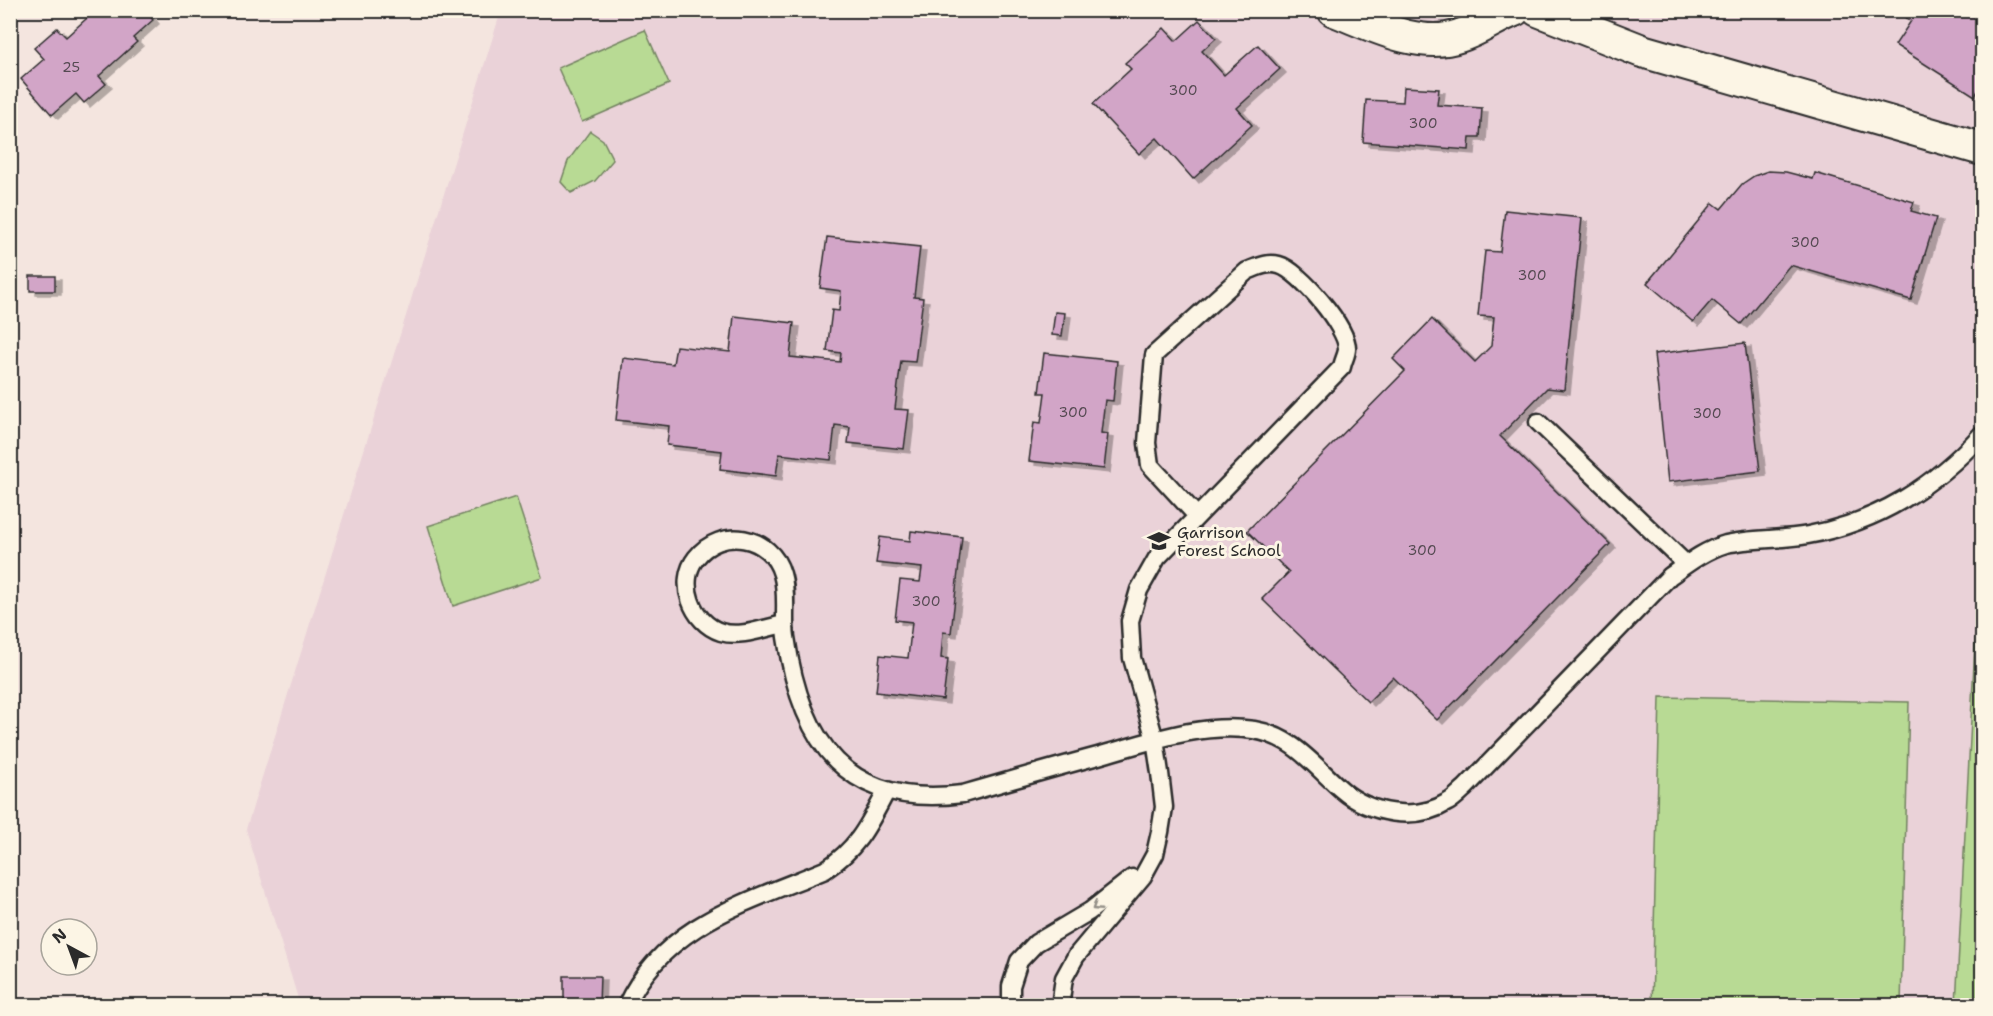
<svg xmlns="http://www.w3.org/2000/svg" width="1993" height="1016" font-family="'Shantell Sans',sans-serif">
<defs>
<filter id="shadow"><feDropShadow dx="6" dy="4" stdDeviation="0" flood-color="#0004"/></filter>
</defs>
<rect width="100%" height="100%" fill="#f4e5df"/>
<filter id="ink" filterUnits="userSpaceOnUse"><feTurbulence type="fractalNoise" baseFrequency=".0167" numOctaves="2"/><feDisplacementMap in="SourceGraphic" scale="12" xChannelSelector="R" yChannelSelector="G"/><feConvolveMatrix kernelMatrix="1 2 1 2 8 2 1 2 1" color-interpolation-filters="sRGB"/></filter>
<g filter="url(#ink)">
<!-- built -->
<path fill="#ead2d8" d="M501,11H1982V1005H300L246,829Z"/>
<!-- green -->
<g fill="#b8da94" stroke="#728260" stroke-width="1.5">
<path d="M645,30L669,84L582,122L558,68Z"/>
<path d="M590,131L603,140L613,160L595,181L571,193L561,182L568,161Z"/>
<path d="M516,497L542,577L453,606L428,526Z"/>
<path d="M1979,568H1982V1005H1956Z"/>
<path d="M1660,697L1909,702L1901,1005H1652Z"/>
</g>
<!-- building -->
<g fill="#d2a5c7" stroke="#2b2b2b" stroke-width="1.5" filter="url(#shadow)">
<path d="M96,10H145L153,20L133,38L137,42L99,76L106,84L84,103L76,94L52,115L21,79L44,59L34,48L57,28L66,37Z"/>
<path d="M1894,10H1982V84L1975,96L1895,45L1911,21Z"/>
<path d="M1199,20L1216,38L1202,51L1224,75L1258,45L1280,69L1237,108L1252,125L1193,179L1157,138L1139,154L1093,104L1131,69L1125,63L1164,28L1176,41Z"/>
<path d="M1404,87L1439,89L1437,105L1482,108L1480,137H1470L1469,150L1363,142L1366,100L1403,102Z"/>
<path d="M1768,171L1786,172L1813,179L1815,173L1914,202L1911,211L1936,218L1911,300L1790,265L1741,324L1712,300L1693,322L1647,283L1713,203L1721,209L1742,184L1754,176Z"/>
<path d="M1505,210L1582,218L1564,390L1547,388L1500,436L1610,544L1437,720L1393,677L1368,702L1262,599L1289,572L1247,531L1405,371L1393,359L1432,319L1475,362L1491,346L1494,317L1478,316L1485,251L1500,252Z"/>
<path d="M827,237L920,247L914,297L923,298L915,362L901,361L895,409L909,410L904,449L848,443L850,427L835,425L831,460L779,454L776,476L720,469L722,451L667,445L669,426L616,420L623,358L673,364L676,346L730,352L734,316L794,323L790,357L840,362L841,353L827,351L832,310L839,311L841,291L820,288Z"/>
<rect x="30" y="276" width="25" height="15"/>
<path d="M1055,312L1065,313L1062,336L1052,335Z"/>
<path d="M1745,343L1760,471L1668,482L1654,354Z"/>
<path d="M1044,353L1117,361L1113,401L1105,400L1101,433L1108,434L1104,469L1029,461L1034,422L1041,423L1045,393H1039Z"/>
<path d="M911,531L962,537L951,633L943,632L941,658L948,659L943,700L876,692L880,655L908,658L912,622L895,620L900,580L920,582L922,568L876,563L880,537L910,541Z"/>
<path d="M564,976H600L599,1006H564Z"/>
</g>
<g fill="none" stroke-linecap="round" stroke-linejoin="round">
<!-- lane casing -->
<g stroke="#2b2b2b" stroke-width="21">
<g id="lane">
<path d="M1538,422L1686,564"/>
<path d="M784,624C764,628 741,638 721,632C692,623 677,582 696,558C721,526 771,535 782,574C788,593 783,617 786,637C801,743 847,809 963,794C1008,781 1053,768 1098,756C1148,742 1202,722 1254,730C1293,736 1314,766 1342,790C1370,814 1416,822 1448,802C1454,799 1460,792 1465,788L1670,576C1687,564 1705,550 1726,544C1752,538 1781,540 1808,535C1879,522 1934,486 1982,434"/>
<path d="M626,1006C664,924 748,902 825,870C858,848 868,826 886,792"/>
<path d="M1011,1006V986L1019,961L1036,943L1090,911L1132,878"/>
<path d="M1060,1006L1064,978L1076,956L1143,876L1155,854L1160,832L1164,807L1160,773L1155,740L1132,658L1130,621L1139,590L1157,558L1342,367C1343,361 1347,354 1347,349C1348,328 1299,270 1279,265C1267,262 1258,267 1247,271L1154,355L1147,443L1150,465L1197,516"/>
</g>
</g>
<!-- street casing -->
<g stroke="#2b2b2b" stroke-width="36">
<g id="street">
<path d="M1334,10C1371,24 1419,50 1459,36C1479,30 1495,17 1514,10"/>
<path d="M1538,10L1642,51L1982,149"/>
</g>
</g>
<!-- lane -->
<use href="#lane" stroke="#fcf5e5" stroke-width="16"/>
<!-- street -->
<use href="#street" stroke="#fcf5e5" stroke-width="32"/>
</g>
<!-- one-way arrows -->
<defs><path id="oneway-chevron" d="M-2-3.5L2.5 0L-2 3.5" fill="none" stroke-width="1.6" stroke-linecap="round" stroke-linejoin="round" transform="scale(1.5)"/></defs>
<use stroke="#949088" href="#oneway-chevron" transform="translate(1096 907) rotate(147)"/>
</g>
<!-- icons -->
<defs>
<g id="school-bare" transform="scale(1.8)"><path d="M0-5L7-2L0 1L-7-2ZM-4 1L0 2.5L4 1V4Q0 6-4 4Z" fill="#2b2b2b" stroke="#fcf5e5" stroke-width="2.5" paint-order="stroke"/></g>
</defs>
<g fill-rule="evenodd">
<use href="#school-bare" x="1159" y="541"/>
</g>
<g text-anchor="middle" stroke-width="6" stroke-linejoin="round" paint-order="stroke">
<!-- number labels -->
<g font-size="14" fill="#554a52">
<text x="71" y="72">25</text>
<text x="1183" y="95">300</text>
<text x="1423" y="128">300</text>
<text x="1805" y="247">300</text>
<text x="1532" y="280">300</text>
<text x="1073" y="417">300</text>
<text x="1707" y="418">300</text>
<text x="1422" y="555">300</text>
<text x="926" y="606">300</text>
</g>
<!-- poi labels -->
<g font-size="16" fill="#2b2b2b" stroke="#fcf5e5" text-anchor="start">
<text x="1177" y="538">Garrison<tspan x="1177" dy="18">Forest School</tspan></text>
</g>
</g>
<!-- margin -->
<rect width="1993" height="1016" fill="none" stroke="#fcf5e5" stroke-width="36"/>
<rect x="18" y="18" width="1957" height="980" fill="none" stroke="#2b2b2b" stroke-width="2" filter="url(#ink)"/>
<!-- north arrow -->
<g transform="translate(69 947) rotate(319)"><circle r="28" fill="#fcf5e5" stroke="#a8a49b" stroke-width="1.5"/>
<path d="M0-4.5L10 22L0 15L-10 22Z" fill="#2b2b2b"/>
<text y="-9" font-size="16" font-weight="bold" text-anchor="middle" fill="#2b2b2b">N</text>
</g>
</svg>
